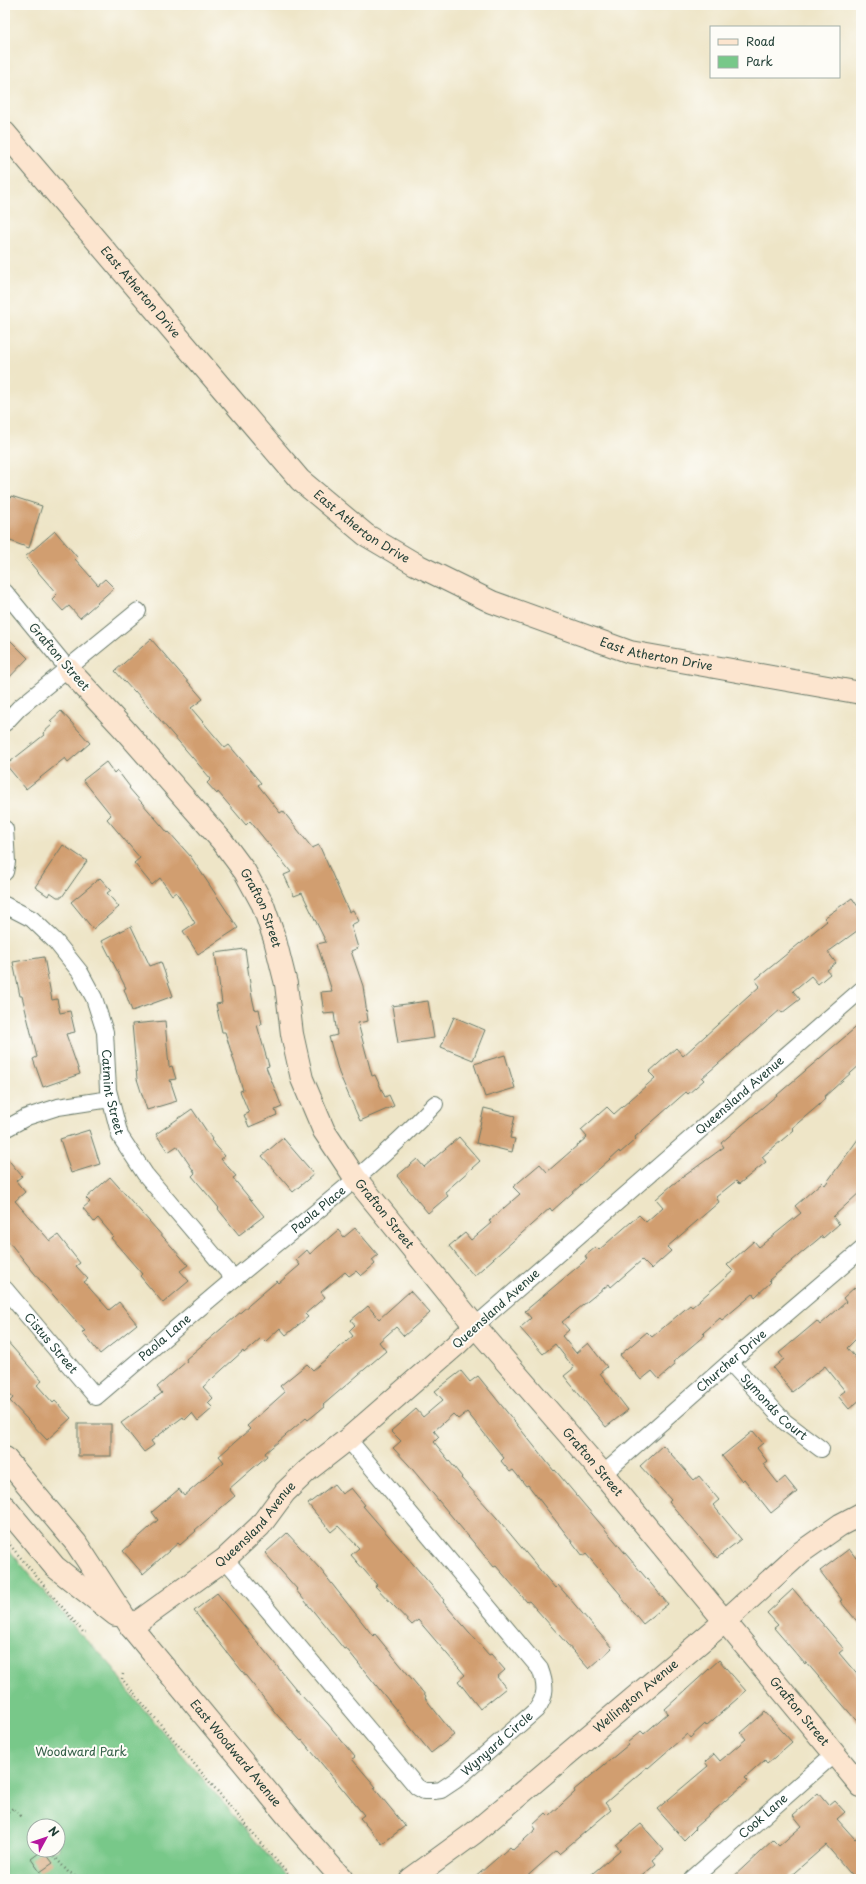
<svg xmlns="http://www.w3.org/2000/svg" width="866" height="1884" font-family="'Playpen Sans',sans-serif">
<rect width="100%" height="100%" fill="#fdfcf7"/>
<filter id="ink" filterUnits="userSpaceOnUse"><feTurbulence type="fractalNoise" baseFrequency=".025" numOctaves="2"/><feDisplacementMap in="SourceGraphic" scale="8" xChannelSelector="R" yChannelSelector="G"/><feConvolveMatrix kernelMatrix="1 2 1 2 8 2 1 2 1" color-interpolation-filters="sRGB"/></filter>
<filter id="wash" filterUnits="userSpaceOnUse"><feTurbulence type="fractalNoise" baseFrequency=".012" numOctaves="4" result="noise"/><feDisplacementMap in="SourceGraphic" scale="16" xChannelSelector="R" yChannelSelector="G"/><feGaussianBlur stdDeviation="0.9" result="paint"/><feColorMatrix in="noise" values="0 0 0 0 0 0 0 0 0 0 0 0 0 0 0 0 0 1.4 0 .05"/><feComposite in="paint" operator="in"/></filter>
<g filter="url(#wash)">
<rect width="100%" height="100%" fill="#eee5c7"/>
<!-- green -->
<path fill="#78c889" stroke="#4c825e" fill-rule="evenodd" d="M5,1545L78,1632C92,1647 118,1667 124,1686L288,1879H5ZM34,1826H58V1850H34Z"/>
<g id="blocks">
<!-- building -->
<g fill="#d19e70">
<path d="M11,496L42,506L29,548L5,539V514Z"/>
<path d="M55,531L77,557L75,559L98,585L105,579L114,588L80,618L69,606L63,611L52,599L57,594L25,557Z"/>
<path d="M5,635L28,658L5,682Z"/>
<path d="M151,639L203,699L191,708L225,748L229,745L261,783L258,785L280,813L283,811L312,848L319,845L349,912L353,910L359,921L351,925L358,948L351,951L363,986L368,1021L358,1023L372,1076L375,1075L385,1097L389,1095L394,1106L360,1121L339,1073L329,1037L337,1035L334,1013L324,1014L321,992L332,991L317,944L326,942L302,893L294,896L284,875L291,872L250,821L246,825L218,792L217,794L207,783L211,779L135,691L134,692L115,671Z"/>
<path d="M61,711L90,743L68,762L65,758L26,789L6,765L44,735L43,733L53,724L50,721Z"/>
<path d="M106,762L114,773L117,770L130,787L129,788L168,833L169,832L191,857L238,928L198,954L183,931L195,923L176,892L172,895L160,878L152,885L134,863L140,858L107,819L111,815L83,780Z"/>
<path d="M63,845L87,861L62,897H57L50,892L48,896L35,887Z"/>
<path d="M100,878L111,890L107,893L119,907L93,929L71,902Z"/>
<path d="M852,898L861,911V928L828,952L836,963L827,970L830,974L818,984L811,976L793,991L800,999L782,1013L780,1010L702,1078L704,1080L688,1094L686,1092L635,1137L636,1139L620,1153L619,1151L552,1211L550,1208L474,1276L449,1246L465,1233L471,1240L491,1223L489,1221L520,1194L513,1187L540,1164L547,1172L587,1137L581,1130L607,1107L614,1114L655,1078L649,1072L676,1048L683,1056L760,986L755,980L827,921L824,918Z"/>
<path d="M131,926L150,966L161,962L173,996L132,1011L124,989L126,988L102,941Z"/>
<path d="M245,949L252,997L255,1010L259,1009L262,1024L257,1025L269,1066L266,1067L282,1107L275,1110L277,1115L249,1127L244,1115L249,1113L240,1091L243,1090L225,1032H222L216,1004L222,1003L215,953Z"/>
<path d="M44,957L52,1000L57,999L60,1013L70,1011L75,1032L66,1034L80,1074L43,1087L33,1059L37,1057L22,996H20L13,962Z"/>
<path d="M428,1001L434,1038L398,1043L392,1006Z"/>
<path d="M454,1017L485,1030L473,1060L441,1047Z"/>
<path d="M165,1021L169,1067L172,1066L176,1079L170,1080L177,1101L147,1110L137,1079L132,1024Z"/>
<path d="M861,1023V1064L824,1097L825,1098L819,1105L792,1128L794,1130L762,1157L766,1162L739,1184L736,1181L716,1197L719,1202L667,1247L671,1251L651,1269L642,1260L611,1287L609,1284L562,1322L569,1330L562,1336L576,1353L588,1343L607,1367L600,1373L628,1410L606,1427L564,1376L574,1368L555,1344L543,1354L520,1328L531,1318L525,1311L587,1259L585,1256L596,1247L599,1250L639,1215L646,1222L663,1207L656,1199L672,1185L724,1147L721,1143Z"/>
<path d="M505,1055L515,1088L485,1097L474,1064Z"/>
<path d="M484,1108L515,1116L510,1138L515,1139L512,1152L476,1143Z"/>
<path d="M192,1109L212,1139L211,1140L225,1156L221,1159L236,1176L233,1178L264,1216L239,1235L218,1209L219,1208L192,1176L195,1173L177,1146L168,1152L156,1134Z"/>
<path d="M89,1130L100,1164L71,1173L60,1139Z"/>
<path d="M861,1135V1191L833,1217L839,1224L823,1238L822,1236L769,1280L771,1282L755,1297L753,1294L722,1320L720,1318L703,1333L705,1335L673,1362L675,1365L659,1379L652,1371L641,1380L620,1355L647,1332L652,1337L690,1305L692,1307L733,1271L727,1265L754,1241L759,1247L801,1213L795,1206L822,1182L825,1185Z"/>
<path d="M459,1137L480,1161L445,1192L448,1196L428,1213L397,1176L417,1159L424,1167Z"/>
<path d="M283,1138L314,1174L293,1192L262,1156Z"/>
<path d="M5,1156L22,1176L16,1181L25,1192L15,1201L50,1241L58,1235L80,1263L76,1266L88,1279L84,1282L109,1310L119,1302L137,1324L100,1354L82,1332L85,1331L39,1279L5,1237Z"/>
<path d="M110,1177L188,1265L180,1271L189,1281L163,1303L140,1276L142,1274L111,1238L113,1236L98,1218L94,1222L83,1208L90,1202L86,1198Z"/>
<path d="M355,1228L378,1255L372,1260L375,1264L361,1276L356,1271L349,1276L345,1272L321,1292L325,1297L305,1314L308,1317L286,1335L280,1328L265,1342L261,1338L244,1353L243,1351L203,1387L213,1398L208,1403L213,1408L198,1421L192,1413L185,1420L183,1417L151,1441L154,1445L144,1452L121,1423L162,1393L157,1387L187,1361L186,1359L277,1281L279,1283L300,1265L296,1260L307,1250L310,1254L338,1230L344,1237Z"/>
<path d="M855,1287L861,1294V1334L847,1348L861,1364V1399L849,1409L838,1396L845,1391L825,1366L792,1392L773,1368L784,1359L779,1353L817,1321L820,1325L846,1302L843,1298Z"/>
<path d="M410,1291L430,1313L404,1336L396,1327L379,1342L386,1351L323,1405L324,1407L308,1420L306,1418L265,1453L267,1456L229,1489L235,1496L195,1530L196,1531L180,1545L178,1543L143,1574L123,1551L158,1520L152,1512L179,1489L184,1496L224,1462L219,1456L250,1429L247,1426L285,1392L280,1386L307,1364L313,1370L353,1336L349,1331L355,1325L351,1320L368,1306L379,1319Z"/>
<path d="M5,1339L42,1381L37,1385L53,1403L55,1401L71,1418L47,1440L10,1401L13,1398L5,1389Z"/>
<path d="M461,1371L470,1382L478,1376L554,1471L555,1470L668,1604L643,1624L620,1596L621,1595L586,1554L583,1556L528,1485L526,1486L513,1470L510,1472L501,1461L504,1458L467,1412L458,1419L453,1414L434,1431L439,1437L434,1442L462,1477L461,1478L497,1518L555,1588L558,1585L612,1648L589,1669L529,1601L527,1602L496,1566L494,1567L408,1464L393,1448L401,1441L391,1431L416,1409L423,1417L443,1400L435,1391Z"/>
<rect x="78" y="1424" width="33" height="32"/>
<path d="M753,1431L763,1443L757,1448L767,1461L763,1464L778,1483L785,1477L797,1492L771,1513L744,1479L742,1481L722,1456Z"/>
<path d="M663,1445L694,1480L699,1476L719,1500L713,1505L741,1539L717,1558L669,1502L671,1500L640,1466Z"/>
<path d="M334,1484L342,1494L351,1488L365,1505L363,1506L444,1600L443,1602L489,1655L491,1654L505,1670L497,1677L506,1688L480,1709L458,1681L465,1675L418,1620L412,1625L375,1586L377,1585L351,1555L359,1548L338,1526L331,1532L308,1504Z"/>
<path d="M287,1533L321,1570L373,1636L375,1634L426,1696L425,1698L454,1735L431,1753L346,1648L344,1649L296,1590L297,1589L265,1553Z"/>
<path d="M849,1549L856,1558L861,1555V1626L840,1601L842,1600L820,1571Z"/>
<path d="M793,1589L844,1649L839,1653L861,1679V1726L806,1662L805,1664L774,1628L778,1625L767,1613Z"/>
<path d="M217,1593L300,1694L328,1724L355,1757L352,1759L376,1787L374,1788L405,1826L382,1844L360,1818L364,1815L302,1740L301,1741L278,1716L194,1611Z"/>
<path d="M719,1660L746,1691L706,1726L705,1724L690,1738L687,1734L648,1768L647,1767L605,1803L611,1810L559,1854L556,1851L524,1879H473L510,1847L513,1850L536,1829L533,1825L546,1813L549,1816L575,1792L574,1790L628,1745L627,1743L641,1731L644,1734L668,1713L665,1709Z"/>
<path d="M765,1712L792,1742L767,1764L765,1760L745,1778L748,1781L694,1828L695,1829L684,1840L657,1809L708,1766L705,1762L714,1754L720,1761L746,1739L741,1733Z"/>
<path d="M818,1793L828,1805L834,1800L845,1812L837,1819L855,1839L861,1834V1879H855L826,1845L787,1879H731L773,1840L779,1846L802,1826L793,1815Z"/>
<path d="M641,1824L664,1850L653,1860L656,1864L638,1879H586L620,1850L616,1845Z"/>
<path d="M43,1850L53,1863L40,1872L31,1859Z"/>
</g>
</g>
</g>
<g filter="url(#ink)">
<use href="#blocks" fill-opacity="0" stroke="#677867" stroke-width="1"/>
<g fill="none" stroke-linecap="round" stroke-linejoin="round">
<!-- street casing -->
<g stroke="#677867" stroke-width="18">
<g id="street">
<path d="M5,592L68,669"/>
<path d="M5,723L19,708L138,611"/>
<path d="M5,829L7,862L5,872"/>
<path id="s1" d="M5,905L32,919L56,942L80,972L94,998L105,1032L108,1090L120,1136L145,1174L234,1279"/>
<path d="M5,1129L27,1117L58,1107L110,1099"/>
<path id="s2" d="M5,1289L96,1397C148,1353 198,1308 251,1265C314,1213 379,1164 435,1104"/>
<path id="s3" d="M475,1326L861,990"/>
<path id="s4" d="M730,1362L785,1422L821,1449"/>
<path id="s5" d="M603,1474L730,1362L861,1250"/>
<path id="s6" d="M225,1559L417,1787L424,1791H434L441,1790L456,1780L536,1710C547,1696 546,1685 540,1669L348,1439"/>
<path id="s7" d="M692,1879L834,1754"/>
</g>
</g>
<!-- secondary casing -->
<g stroke="#677867" stroke-width="24">
<g id="secondary">
<path id="s8" d="M5,133L300,480L366,535L415,564L492,602L630,652L861,693"/>
<path id="s9" d="M68,669L123,728L222,841L245,872L263,905L275,940L286,984L292,1034L302,1079L324,1131L356,1179L475,1326L603,1474L861,1786"/>
<path id="s10" d="M5,1458L76,1543L131,1627L299,1830L342,1879"/>
<path d="M5,1507L55,1567L116,1615"/>
<path id="s11" d="M131,1627L225,1559L260,1526L285,1492L308,1470L348,1439L457,1344L475,1326"/>
<path id="s12" d="M411,1879L474,1833L724,1622L800,1553L840,1525L861,1514"/>
</g>
</g>
<!-- path -->
<g stroke="#677867" stroke-width="2.5" stroke-dasharray="1 3" stroke-linecap="butt">
<path d="M5,1539L83,1632H86"/>
<path d="M123,1674L122,1679L292,1879"/>
<path d="M5,1814L13,1808L22,1818"/>
<path d="M49,1850L68,1872L83,1879"/>
</g>
<!-- street -->
<use href="#street" stroke="#fff" stroke-width="16"/>
<!-- secondary -->
<use href="#secondary" stroke="#fce5cf" stroke-width="22"/>
</g>
</g>
<g text-anchor="middle" stroke-width="4" stroke-linejoin="round" paint-order="stroke">
<!-- street labels -->
<g font-size="12" fill="#1f3d34" stroke="#fdfcf7">
<text dy="4" stroke="none"><textPath href="#s8" startOffset="209">East Atherton Drive</textPath></text>
<text dy="4" stroke="none"><textPath href="#s8" startOffset="533">East Atherton Drive</textPath></text>
<text dy="4" stroke="none"><textPath href="#s8" startOffset="857">East Atherton Drive</textPath></text>
<text transform="translate(59 657) rotate(49)" y="4">Grafton Street</text>
<text dy="4" stroke="none"><textPath href="#s9" startOffset="309">Grafton Street</textPath></text>
<text dy="4" stroke="none"><textPath href="#s1" startOffset="228">Catmint Street</textPath></text>
<text dy="4" stroke="none"><textPath href="#s3" startOffset="351">Queensland Avenue</textPath></text>
<text dy="4" stroke="none"><textPath href="#s2" startOffset="432">Paola Place</textPath></text>
<text dy="4" stroke="none"><textPath href="#s9" startOffset="645">Grafton Street</textPath></text>
<text transform="translate(496 1309) rotate(-42)" y="4">Queensland Avenue</text>
<text dy="4" stroke="none"><textPath href="#s2" startOffset="232">Paola Lane</textPath></text>
<text dy="4" stroke="none"><textPath href="#s2" startOffset="71">Cistus Street</textPath></text>
<text dy="4" stroke="none"><textPath href="#s5" startOffset="171">Churcher Drive</textPath></text>
<text dy="4" stroke="none"><textPath href="#s4" startOffset="63">Symonds Court</textPath></text>
<text dy="4" stroke="none"><textPath href="#s9" startOffset="969">Grafton Street</textPath></text>
<text dy="4" stroke="none"><textPath href="#s11" startOffset="162">Queensland Avenue</textPath></text>
<text dy="4" stroke="none"><textPath href="#s12" startOffset="290">Wellington Avenue</textPath></text>
<text dy="4" stroke="none"><textPath href="#s9" startOffset="1293">Grafton Street</textPath></text>
<text dy="4" stroke="none"><textPath href="#s6" startOffset="396">Wynyard Circle</textPath></text>
<text dy="4" stroke="none"><textPath href="#s10" startOffset="375">East Woodward Avenue</textPath></text>
<text dy="4" stroke="none"><textPath href="#s7" startOffset="95">Cook Lane</textPath></text>
</g>
<!-- park labels -->
<g font-size="12" fill="#356049" stroke="#fdfcf7">
<text x="81" y="1756">Woodward Park</text>
</g>
</g>
<!-- margin -->
<rect width="866" height="1884" fill="none" stroke="#fdfcf7" stroke-width="20"/>
<!-- legend -->
<rect x="710" y="26" width="130" height="52" fill="#fdfcf7" stroke="#a4b0a9"/>
<rect x="718" y="39" width="20" height="6" fill="#fce5cf" stroke="#a4b0a9"/>
<text x="746" y="46" font-size="12" fill="#1f3d34">Road</text>
<rect x="718" y="56" width="20" height="12" fill="#78c889" stroke="#a4b0a9"/>
<text x="746" y="66" font-size="12" fill="#1f3d34">Park</text>
<!-- north arrow -->
<g transform="translate(46 1838) rotate(50)"><circle r="19" fill="#fdfcf7" stroke="#a4b0a9"/>
<path d="M0-3L7 15L0 10L-7 15Z" fill="#b5179e"/>
<text y="-6" font-size="11" font-weight="bold" text-anchor="middle" fill="#1f3d34">N</text>
</g>
</svg>
